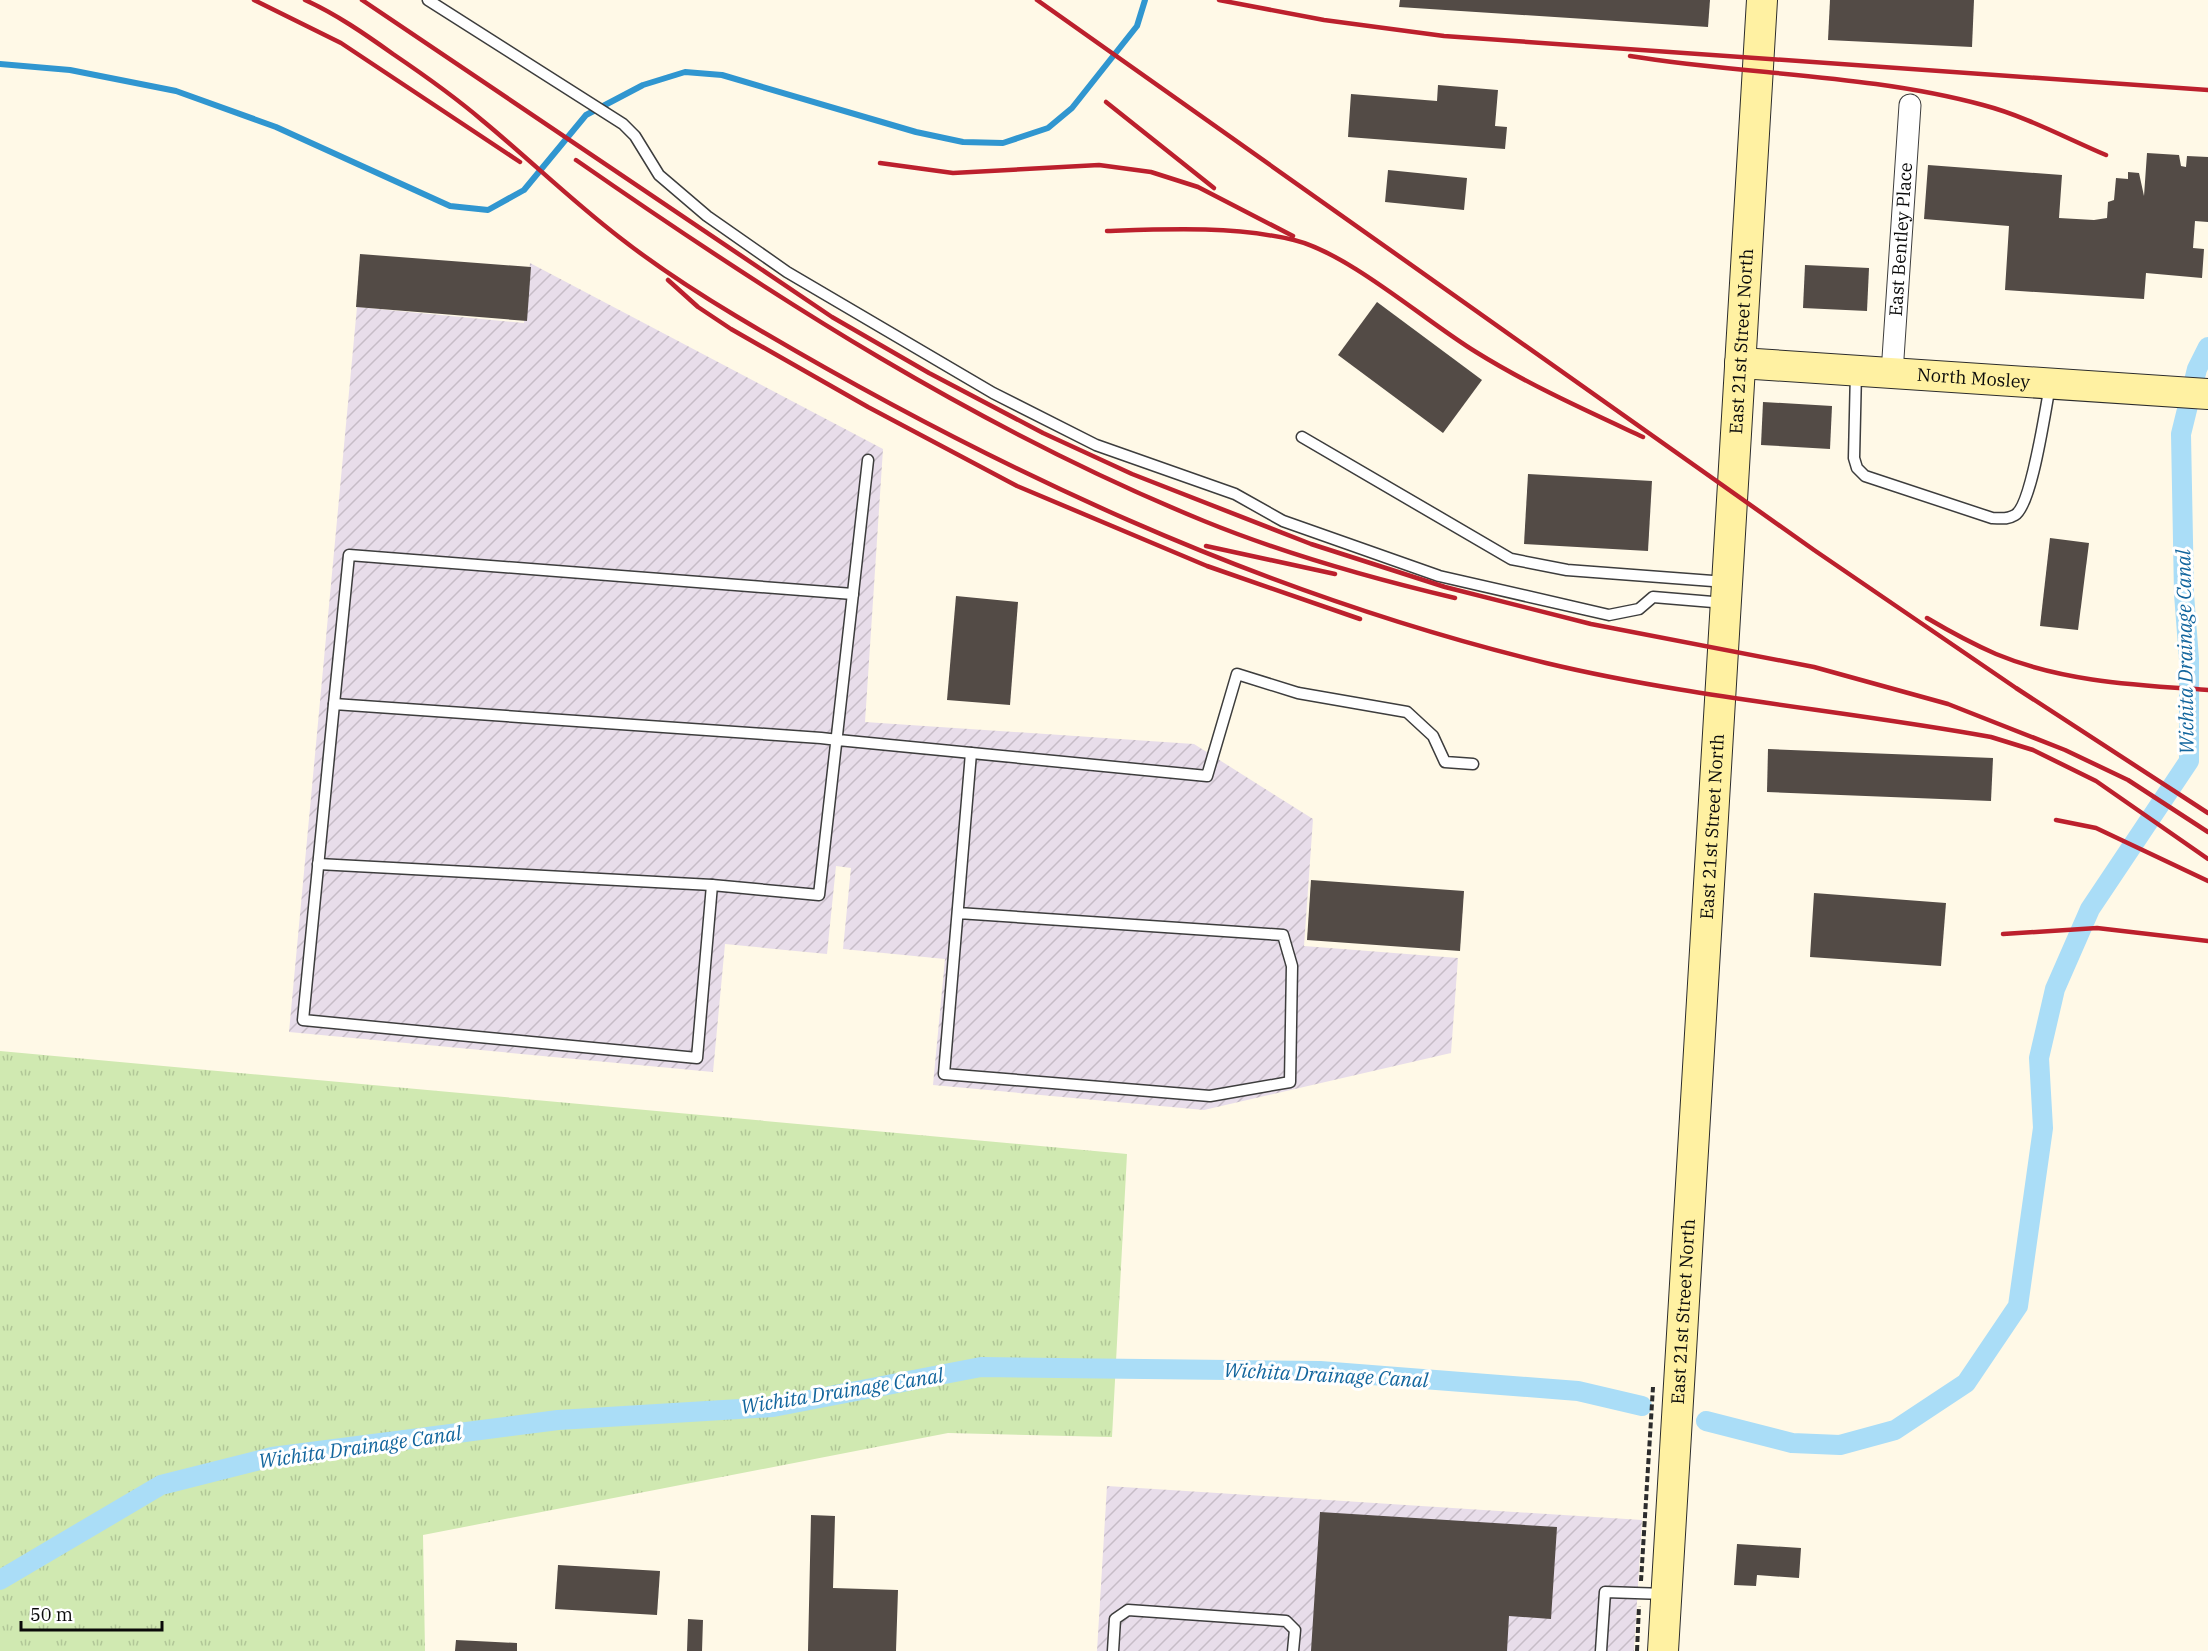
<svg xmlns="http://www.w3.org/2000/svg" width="2208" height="1651" font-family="'IBM Plex Serif',serif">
<defs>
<pattern id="industrial-furrows" width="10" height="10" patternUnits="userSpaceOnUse" patternTransform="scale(1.5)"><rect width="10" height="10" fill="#e8ddea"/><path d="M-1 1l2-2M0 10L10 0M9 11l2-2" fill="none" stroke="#c6bcc7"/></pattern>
<pattern id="grass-tufts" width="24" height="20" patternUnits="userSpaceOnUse" patternTransform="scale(1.5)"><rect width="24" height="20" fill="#d0e9b1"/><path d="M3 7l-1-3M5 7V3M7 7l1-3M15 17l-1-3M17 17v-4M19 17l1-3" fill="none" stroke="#b1c697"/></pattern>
</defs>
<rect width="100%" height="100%" fill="#fff9e7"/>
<!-- industrial -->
<g fill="url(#industrial-furrows)">
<path d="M530,263L883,449L865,722L1194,744L1313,819L1304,946L1458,958L1451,1053L1204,1110L933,1085L945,959L843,949L851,868L836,866L827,954L725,944L713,1072L289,1032L357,307L524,323Z"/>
<path d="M1107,1486L1642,1520L1634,1651H1097Z"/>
</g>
<!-- grass -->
<path fill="url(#grass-tufts)" d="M0,1051L1127,1154L1112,1437L948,1433L423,1535L425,1651H0Z"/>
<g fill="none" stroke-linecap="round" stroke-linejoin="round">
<!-- stream -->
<path stroke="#3096d0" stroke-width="6" d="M0,64L70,70L176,91L276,127L450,206L488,210L524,190L586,115L643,85L685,72L722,75L916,132L963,142L1003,143L1048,128L1072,108L1137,26L1145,0"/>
<!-- canal -->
<g stroke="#aaddf7" stroke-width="20">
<path d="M1706,1421L1792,1443L1840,1445L1895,1430L1966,1383L2018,1306L2043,1128L2039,1058L2055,989L2090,909L2189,761V659L2184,594L2181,434L2197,369L2208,347"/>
<path d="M0,1580L161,1485L272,1457L558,1420L773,1407L981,1367L1320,1371L1578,1391L1642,1406"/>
</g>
</g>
<!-- building -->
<g fill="#534b46">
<path d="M1400,0H1710L1708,27L1399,7Z"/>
<path d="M1830,0H1974L1972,47L1828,40Z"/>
<path d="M1438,85L1498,90L1495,126L1507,127L1505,149L1348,137L1351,94L1437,101Z"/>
<path d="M2147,153L2179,155L2181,166L2186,167L2187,156L2208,157V222L2195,221L2193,248L2204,249L2202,278L2146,273L2144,299L2005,290L2009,226L1924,219L1928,165L2062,175L2059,218L2094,220L2107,218L2108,202L2114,200L2116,178L2128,179V172L2139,173L2144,196Z"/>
<path d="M1388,170L1467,178L1464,210L1385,202Z"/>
<path d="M360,254L531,267L527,321L356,307Z"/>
<path d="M1805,265L1869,268L1867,311L1803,308Z"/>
<path d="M1377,302L1482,380L1443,433L1338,355Z"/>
<path d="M1763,402L1832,406L1830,449L1761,445Z"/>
<path d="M1528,474L1652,481L1648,551L1524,544Z"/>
<path d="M2050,538L2089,543L2078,630L2040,626Z"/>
<path d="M956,596L1018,602L1010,705L947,700Z"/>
<path d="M1768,749L1993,758L1991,801L1767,792Z"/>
<path d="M1311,880L1464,891L1460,951L1307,940Z"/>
<path d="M1814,893L1946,903L1941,966L1810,957Z"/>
<path d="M1320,1512L1557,1527L1551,1619L1509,1616L1507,1651H1311Z"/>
<path d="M811,1515L835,1516L833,1588L898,1590L896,1651H808Z"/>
<path d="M1737,1544L1801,1548L1799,1578L1757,1575L1756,1586L1734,1585Z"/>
<path d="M558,1565L660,1571L657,1615L555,1609Z"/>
<path d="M688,1619L703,1620L702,1651H687Z"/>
<path d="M456,1640L517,1643V1651H455Z"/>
</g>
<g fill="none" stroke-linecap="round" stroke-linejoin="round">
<!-- lane casing -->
<g stroke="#3d3d3d" stroke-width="13">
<g id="lane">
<path d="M428,0L623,124L635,136L659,175L707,216L787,272L993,393L1096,445L1235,494L1283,521L1439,576L1609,615L1639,609L1653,597L1725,603"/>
<path d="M1856,371L1854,458L1857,468L1865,476L1992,518C2000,518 2007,520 2015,515C2032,505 2045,410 2050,386"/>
<path d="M1302,437L1511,559L1567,570L1726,582"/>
<path d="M868,460L819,895L712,885L697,1058L303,1020L334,704L821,738L838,740L1207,776L1237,674L1298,693L1407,712L1433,736L1445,762L1473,764"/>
<path d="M334,704L349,555L853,594"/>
<path d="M318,864L712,885"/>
<path d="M958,913L1283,935L1292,966L1290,1082L1210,1096L944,1074L971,753"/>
<path d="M1113,1651L1115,1619L1128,1610L1286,1621L1295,1630L1293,1651"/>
<path d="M1601,1651L1605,1592L1665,1594"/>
</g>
</g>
<!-- street casing -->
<g stroke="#3d3d3d" stroke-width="23">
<g id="street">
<path id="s1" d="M1892,373L1910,105"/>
</g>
</g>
<!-- secondary casing -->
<g stroke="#2c2c2c" stroke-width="32">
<g id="secondary">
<path id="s2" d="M1740,363L2208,394"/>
<path id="s3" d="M1663,1651L1762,0"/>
</g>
</g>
<!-- path -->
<g stroke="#2c2c2c" stroke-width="4" stroke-dasharray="6 3" stroke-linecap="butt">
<path d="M1641,1581L1653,1387"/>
<path d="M1637,1651L1639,1606"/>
</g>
<!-- lane -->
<use href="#lane" stroke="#fff" stroke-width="10"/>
<!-- street -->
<use href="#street" stroke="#fff" stroke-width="21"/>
<!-- secondary -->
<use href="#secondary" stroke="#fff1a2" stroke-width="30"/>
<!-- rail -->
<g stroke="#bc202d" stroke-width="4.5">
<path d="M254,0L341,43L520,162"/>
<path d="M305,0C336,14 365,34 393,54C424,75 455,97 483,121C529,159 572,201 619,237C656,266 696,292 736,316C989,467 1258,593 1546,663C1692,698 1843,710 1991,737L2033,750L2096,781L2208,859"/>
<path d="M362,0L832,317L929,373L1043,433L1132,474L1311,544L1445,587L1591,624L1814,667L1948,704L2065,750L2128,780L2208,832"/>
<path d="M1037,0L1814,550L2016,688L2208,813"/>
<path d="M1219,0L1324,20L1444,36L2208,90"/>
<path d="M1630,56C1746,75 1869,74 1983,105C2025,116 2066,138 2106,155"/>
<path d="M1106,102L1214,188"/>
<path d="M576,160C776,299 977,428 1204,521C1285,554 1370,578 1455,598"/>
<path d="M880,163L953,173L1099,165L1151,172L1198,187L1293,236"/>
<path d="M1107,231C1168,229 1234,226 1294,240C1350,254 1425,321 1476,352C1529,385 1587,411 1643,437"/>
<path d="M668,280L698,307L731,329L868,407L1017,486L1207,566L1360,619"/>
<path d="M1206,546L1335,574"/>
<path d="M1927,618C1949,631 1973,644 1996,654C2063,682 2137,685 2208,690"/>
<path d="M2056,820L2096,828L2208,881"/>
<path d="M2003,934L2097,928L2208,941"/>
</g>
</g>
<g text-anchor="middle" stroke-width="6" stroke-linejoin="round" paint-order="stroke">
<!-- street labels -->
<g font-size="18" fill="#0a0a0a" stroke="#fff">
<text dy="6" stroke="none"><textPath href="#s1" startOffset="134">East Bentley Place</textPath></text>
<text dy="6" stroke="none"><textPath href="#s3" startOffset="1312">East 21st Street North</textPath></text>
<text dy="6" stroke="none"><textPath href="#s2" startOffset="234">North Mosley</textPath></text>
<text dy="6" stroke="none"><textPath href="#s3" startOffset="826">East 21st Street North</textPath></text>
<text dy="6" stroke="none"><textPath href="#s3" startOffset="340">East 21st Street North</textPath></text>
</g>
<!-- water labels -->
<g font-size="20" font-style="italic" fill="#12659d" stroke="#fff">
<text transform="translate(2185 652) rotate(-91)" y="7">Wichita Drainage Canal</text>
<text transform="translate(1326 1375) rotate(3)" y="7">Wichita Drainage Canal</text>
<text transform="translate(842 1391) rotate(-9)" y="7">Wichita Drainage Canal</text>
<text transform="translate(360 1447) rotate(-8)" y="7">Wichita Drainage Canal</text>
</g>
</g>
<!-- scale -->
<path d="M21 1621v9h141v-9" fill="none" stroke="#0a0a0a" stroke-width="3"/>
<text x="30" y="1621" font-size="18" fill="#0a0a0a" stroke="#ffffff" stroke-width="4.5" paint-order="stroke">50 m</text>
</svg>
